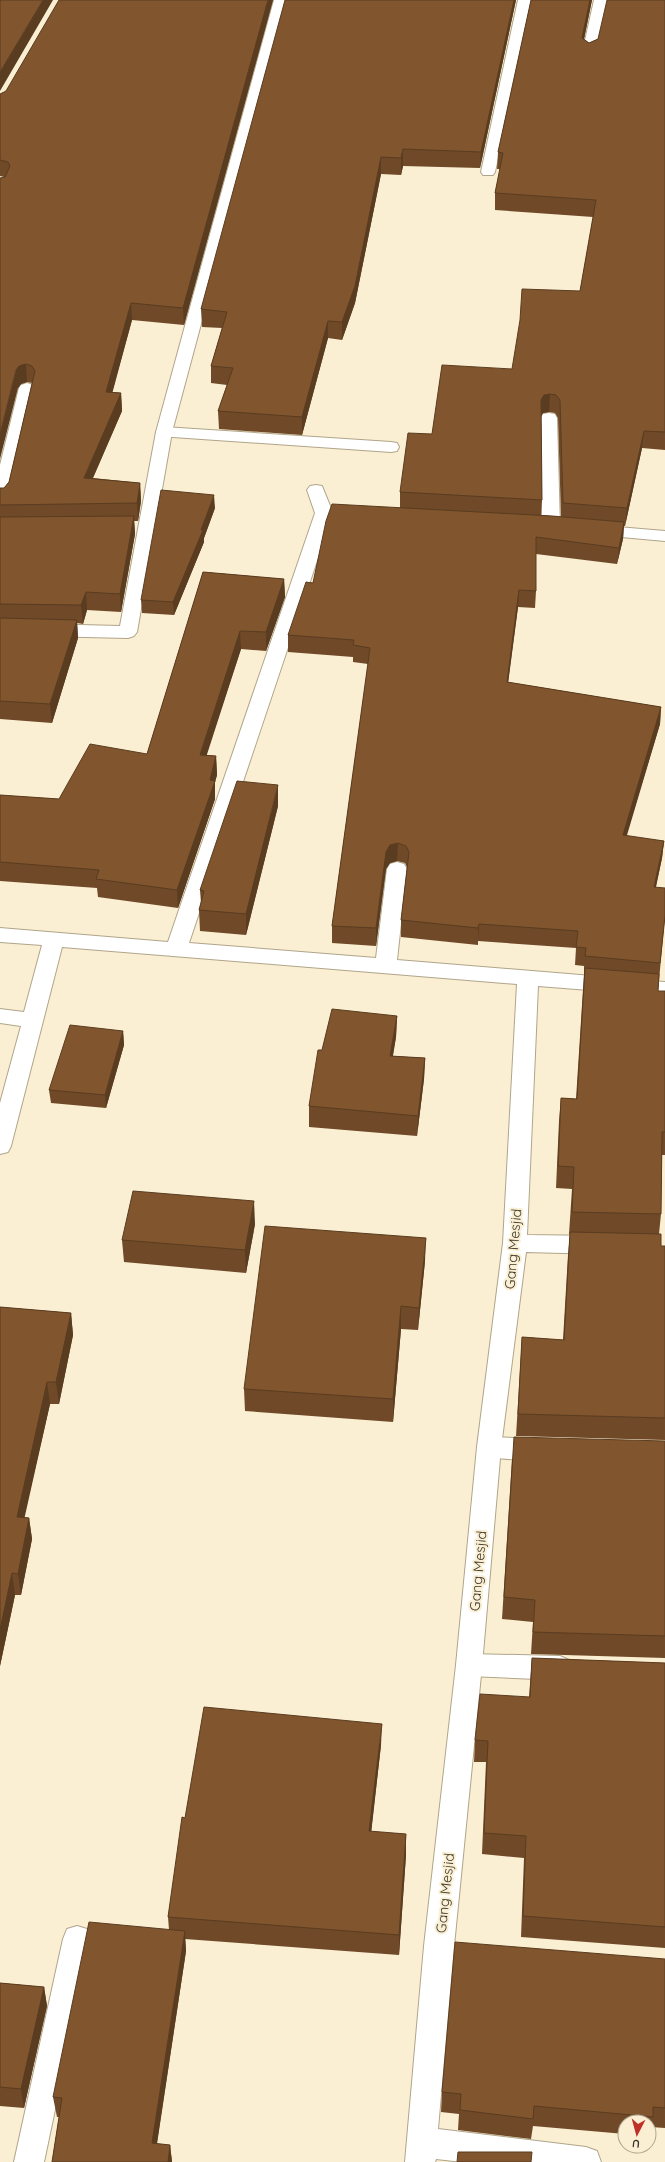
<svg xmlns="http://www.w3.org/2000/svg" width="665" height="2162" font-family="Quicksand,sans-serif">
<rect width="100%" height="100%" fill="#faefd2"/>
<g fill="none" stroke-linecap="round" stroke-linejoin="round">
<!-- service casing -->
<g stroke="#b0a58a" stroke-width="2">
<g id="service">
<path d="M164,427L391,442L397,443L399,447L397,451L391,452L158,436L156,432L158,428Z"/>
<path d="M489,1437L542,1439L551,1442L554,1449L551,1456C534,1462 497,1460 480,1454L477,1447L480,1440Z"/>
<path d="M469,1654L560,1656L569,1660L573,1668L569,1676L560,1680L469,1676L460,1673L456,1665L460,1657Z"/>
</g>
</g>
<!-- minor casing -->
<g stroke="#b0a58a" stroke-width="2">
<g id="minor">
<path d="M274,0H288L172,432L137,632L134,636L128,638L0,635V623L120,626L156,432Z"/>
<path d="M518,0H532L495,172L493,175H483L481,172Z"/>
<path d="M594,0H608L596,54L589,58L582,54Z"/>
<path d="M27,383L33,385L35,388L9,500L6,504L0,505V465L19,388L21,385Z"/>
<path d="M549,413L555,414L557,418L560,526L557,530L551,531L545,530L542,526L541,418L543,414Z"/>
<path d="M316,485L322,486L333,513L189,943L376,958L387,869L390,864L397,862L404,864L407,869L397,960L665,982V996L538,986L527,1235L600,1236L608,1239L612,1245L608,1251L600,1254L526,1252L501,1447L482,1665L454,1946L438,2129L586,2147L597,2151L601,2162H463L436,2159L435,2162H405L424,1946L456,1665L477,1447L503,1243L517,984L62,947L11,1146L8,1152L0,1154V1103L21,1026L0,1023V1009L24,1012L42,945L0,942V928L168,942L315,513L307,490L310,486Z"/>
<path d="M594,525L665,531V541L588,534L585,530L588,526Z"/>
<path d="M77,1926L87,1929L91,1939L44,2162H14L63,1939L67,1929Z"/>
</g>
</g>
<!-- service -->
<use href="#service" fill="#fff" fill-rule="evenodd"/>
<!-- minor -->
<use href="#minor" fill="#fff" fill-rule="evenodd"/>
</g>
<!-- wall -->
<g fill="#6f4928" fill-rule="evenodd">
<path d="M273,0L184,325L132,320L112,392L121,393L122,411L93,478L140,483L141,501L138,521H134L135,534L121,612L87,610L83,624L77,623L78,638L52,723L0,719V488H4L9,482L32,383L27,382L21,384L18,388L4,177L0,176V94Z"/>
<path d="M516,0L480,168L403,166L401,175L381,174L355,303L342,340L328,338L302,435L219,429L218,411L227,385L211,383V366L222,328L202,327L201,309Z"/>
<path d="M531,0H592L584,39L589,43L598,39L665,0V450L642,448L625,526H624L623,539L617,564L536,554V591L535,608L518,607L508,682L661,707L660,724L626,836L664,841L662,858L656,887L665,916L658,991H665V1155H662L661,1214L659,1234L661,1246H665V1440L516,1436L522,1337L563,1340L568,1255L570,1234H569L572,1189L556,1188L559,1121L561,1098L576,1099L584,974V966L575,965L576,948L478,941V945L401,937V920L407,867L405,863L397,861L390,863L386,869L376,946L332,943V926L368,664L353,662V657L288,652V635L313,583L400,508V492L432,434L512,369L580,291L593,217L495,210V193L500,169H497L498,152ZM549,412L555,413L558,418L561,517L541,515L542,500L541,416L543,413Z"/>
<path d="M215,508L204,538V542L174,615L142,613L141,600Z"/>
<path d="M203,572L284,579L285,597L266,651L241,649L206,755L216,756L217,775L215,782V799L178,908L98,897L97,888L0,881V795L59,799L147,754Z"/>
<path d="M278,806L246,935L200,931L199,910L201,903L200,890Z"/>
<path d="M397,1016L396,1037L393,1056L425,1058L424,1079L417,1136L309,1127V1106L322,1050Z"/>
<path d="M123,1031L124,1045L106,1108L51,1103L49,1090Z"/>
<path d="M255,1224L246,1273L124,1262L122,1240Z"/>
<path d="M425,1261L418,1330L401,1329L393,1422L245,1411L244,1389Z"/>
<path d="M0,1307L71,1313L73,1335L59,1404H50L24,1517L29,1518L32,1539L21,1595H15L0,1666Z"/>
<path d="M665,1441V1658L531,1654L533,1622L502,1619L512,1459Z"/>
<path d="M532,1658L665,1663V1948L521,1937L524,1858L482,1854L486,1762H474L475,1740L529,1697Z"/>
<path d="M381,1745L371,1832L406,1834V1855L399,1955L185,1939L186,1951L157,2144L170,2145L172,2162H52L59,2117H57L53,2097L169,1930L168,1917L185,1818Z"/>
<path d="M665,1959V2128L651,2127L650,2136H649V2122H625V2134L533,2126L531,2139L458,2130L459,2114L441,2112L442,2092Z"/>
<path d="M0,1983L44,1987L47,2006L24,2108L0,2106Z"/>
</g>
<!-- shaded-wall -->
<g fill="#5a3c20">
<path d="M43,0H53L0,91V72Z"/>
<path d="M268,0H273L184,325L183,308Z"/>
<path d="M514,0H516L480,168L481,152Z"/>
<path d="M590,0H592L581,54L582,38Z"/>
<path d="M403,149V166L401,175V158Z"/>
<path d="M381,157V174L355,303L342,340V322Z"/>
<path d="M131,303L132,320L108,409L106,392Z"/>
<path d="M328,321V338L302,435V417Z"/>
<path d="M26,364L27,382L21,384L18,388L0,459V434L16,370L19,366Z"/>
<path d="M121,393L122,411L85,496L84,478Z"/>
<path d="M550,394L549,412L543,413L540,418L541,400L544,395Z"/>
<path d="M644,431L642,448L625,526L627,508Z"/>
<path d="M140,483L141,501L138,521L137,503Z"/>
<path d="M214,495L215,508L204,538V542L174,615L173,602Z"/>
<path d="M134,516L135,534L121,612L120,594Z"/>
<path d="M624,522L623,539L617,564L619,548Z"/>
<path d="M284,579L285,597L266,651V632Z"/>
<path d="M519,590L518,607L506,699L507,682Z"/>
<path d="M86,592L87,610L83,624L81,605Z"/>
<path d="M77,620L78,638L52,723L50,704Z"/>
<path d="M240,631L241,649L201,773L200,755Z"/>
<path d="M661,707L660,724L622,852L623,835Z"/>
<path d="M216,756L217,775L215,782V799L178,908L177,890Z"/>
<path d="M278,785V806L246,935V914Z"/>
<path d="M664,841L662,858L652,904L654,887Z"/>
<path d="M398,843L397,861L390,863L386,869L376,946V928L386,852L390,845Z"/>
<path d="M479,924L478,941V945V928Z"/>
<path d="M397,1016L396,1037L389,1076L390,1056Z"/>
<path d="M123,1031L124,1045L106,1108L105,1095Z"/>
<path d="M425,1058L424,1079L417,1136L418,1116Z"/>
<path d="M254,1201L255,1224L246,1273L245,1250Z"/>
<path d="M426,1238L425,1261L418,1330L419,1308Z"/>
<path d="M401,1306V1329L393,1422V1399Z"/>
<path d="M71,1313L73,1335L59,1404L56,1382Z"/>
<path d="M47,1382L50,1404L20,1538L17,1517Z"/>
<path d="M29,1518L32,1539L21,1595L18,1574Z"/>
<path d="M12,1573L15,1595L0,1666V1630Z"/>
<path d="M382,1724L381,1745L369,1852V1831Z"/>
<path d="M406,1834V1855L399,1955V1935Z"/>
<path d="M185,1931L186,1951L154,2162L152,2143Z"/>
<path d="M44,1987L47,2006L24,2108L21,2089Z"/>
<path d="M170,2145L172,2162H168Z"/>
</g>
<!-- building -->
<g fill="#81552e" stroke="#5a3c20">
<path d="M0,0H43L0,72Z"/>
<path d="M59,0H268L183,308L131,303L106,392L121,393L84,478L140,483L137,503L0,505V488H4L9,482L35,371L32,366L26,364L19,366L16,370L0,434V178L5,177L10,166L8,162L0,160V94L6,91Z"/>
<path d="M285,0H514L481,152L403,149L401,158L381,157L355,286L342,322L328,321L302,417L218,411L233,368L211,366L227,312L201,309Z"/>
<path d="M531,0H590L582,38L589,43L598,39L607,0H665V432L644,431L627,508L563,503L560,400L556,395L550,394L544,395L541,400L542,500L400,492L408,433L432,434L442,365L512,369L520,320L522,289L580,291L596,200L495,193L503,153L498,152Z"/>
<path d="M161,490L214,495L201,530H203L173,602L141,600Z"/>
<path d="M332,504L552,516L624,522L619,548L536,537V591L519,590L507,682L661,707L623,835L664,841L654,887L665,888V916L660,963L585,956L586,948L576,947L578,931L479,924L478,928L401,920L409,852L406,846L398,843L390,845L386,852L376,928L332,926L370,648L353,645L354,640L288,635L306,582L313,583L326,521Z"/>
<path d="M134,516L120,594L86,592L81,605L0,604V517Z"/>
<path d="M203,572L284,579L266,632L240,631L200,755L216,756L210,780L215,781L177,890L96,879L99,870L0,862V795L59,799L90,744L147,754Z"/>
<path d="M0,618L77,620L50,704L0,701Z"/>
<path d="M237,781L278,785L246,914L199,910L204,891L200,890Z"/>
<path d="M585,968L659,974L658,991H665V1132H662L661,1214L572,1212L574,1167L558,1166L561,1098L577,1099Z"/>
<path d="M332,1009L397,1016L390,1056L425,1058L418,1116L309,1106L318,1050H322Z"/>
<path d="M70,1025L123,1031L105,1095L49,1090Z"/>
<path d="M133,1191L254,1201L245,1250L122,1240Z"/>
<path d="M265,1226L426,1238L419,1308L401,1306L393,1399L244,1389Z"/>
<path d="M570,1232L661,1234V1246H665V1418L518,1414L522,1337L564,1340Z"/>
<path d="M0,1307L71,1313L56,1382H47L17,1517L29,1518L18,1574L12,1573L0,1630Z"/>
<path d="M514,1437L665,1441V1636L533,1632L535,1600L504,1597Z"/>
<path d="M532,1658L665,1663V1927L523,1916L526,1836L484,1833L488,1741L475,1740L480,1694L530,1697Z"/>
<path d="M204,1707L382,1724L369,1831L406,1834L399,1935L168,1917L182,1817L185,1818Z"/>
<path d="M89,1922L185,1931L152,2143L170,2145L168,2162H52L62,2098L53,2097Z"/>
<path d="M455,1942L665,1959V2108L653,2107V2117L534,2106L533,2119L460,2110L461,2094L442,2092Z"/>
<path d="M0,1983L44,1987L21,2089L0,2087Z"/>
<path d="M458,2152H532L531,2162H457Z"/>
</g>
<g text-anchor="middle" stroke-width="4" stroke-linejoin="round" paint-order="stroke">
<!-- street labels -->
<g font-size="14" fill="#3b362b" stroke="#faefd2">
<text transform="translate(513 1249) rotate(-85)" y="5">Gang Mesjid</text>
<text transform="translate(478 1571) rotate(-85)" y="5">Gang Mesjid</text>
<text transform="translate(445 1893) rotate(-84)" y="5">Gang Mesjid</text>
</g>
</g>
<!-- north arrow -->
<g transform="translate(637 2134) rotate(186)"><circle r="19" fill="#faefd2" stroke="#aea58f"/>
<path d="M0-3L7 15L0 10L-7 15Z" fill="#be3028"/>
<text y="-6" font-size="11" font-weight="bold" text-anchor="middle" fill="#3b362b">U</text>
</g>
</svg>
